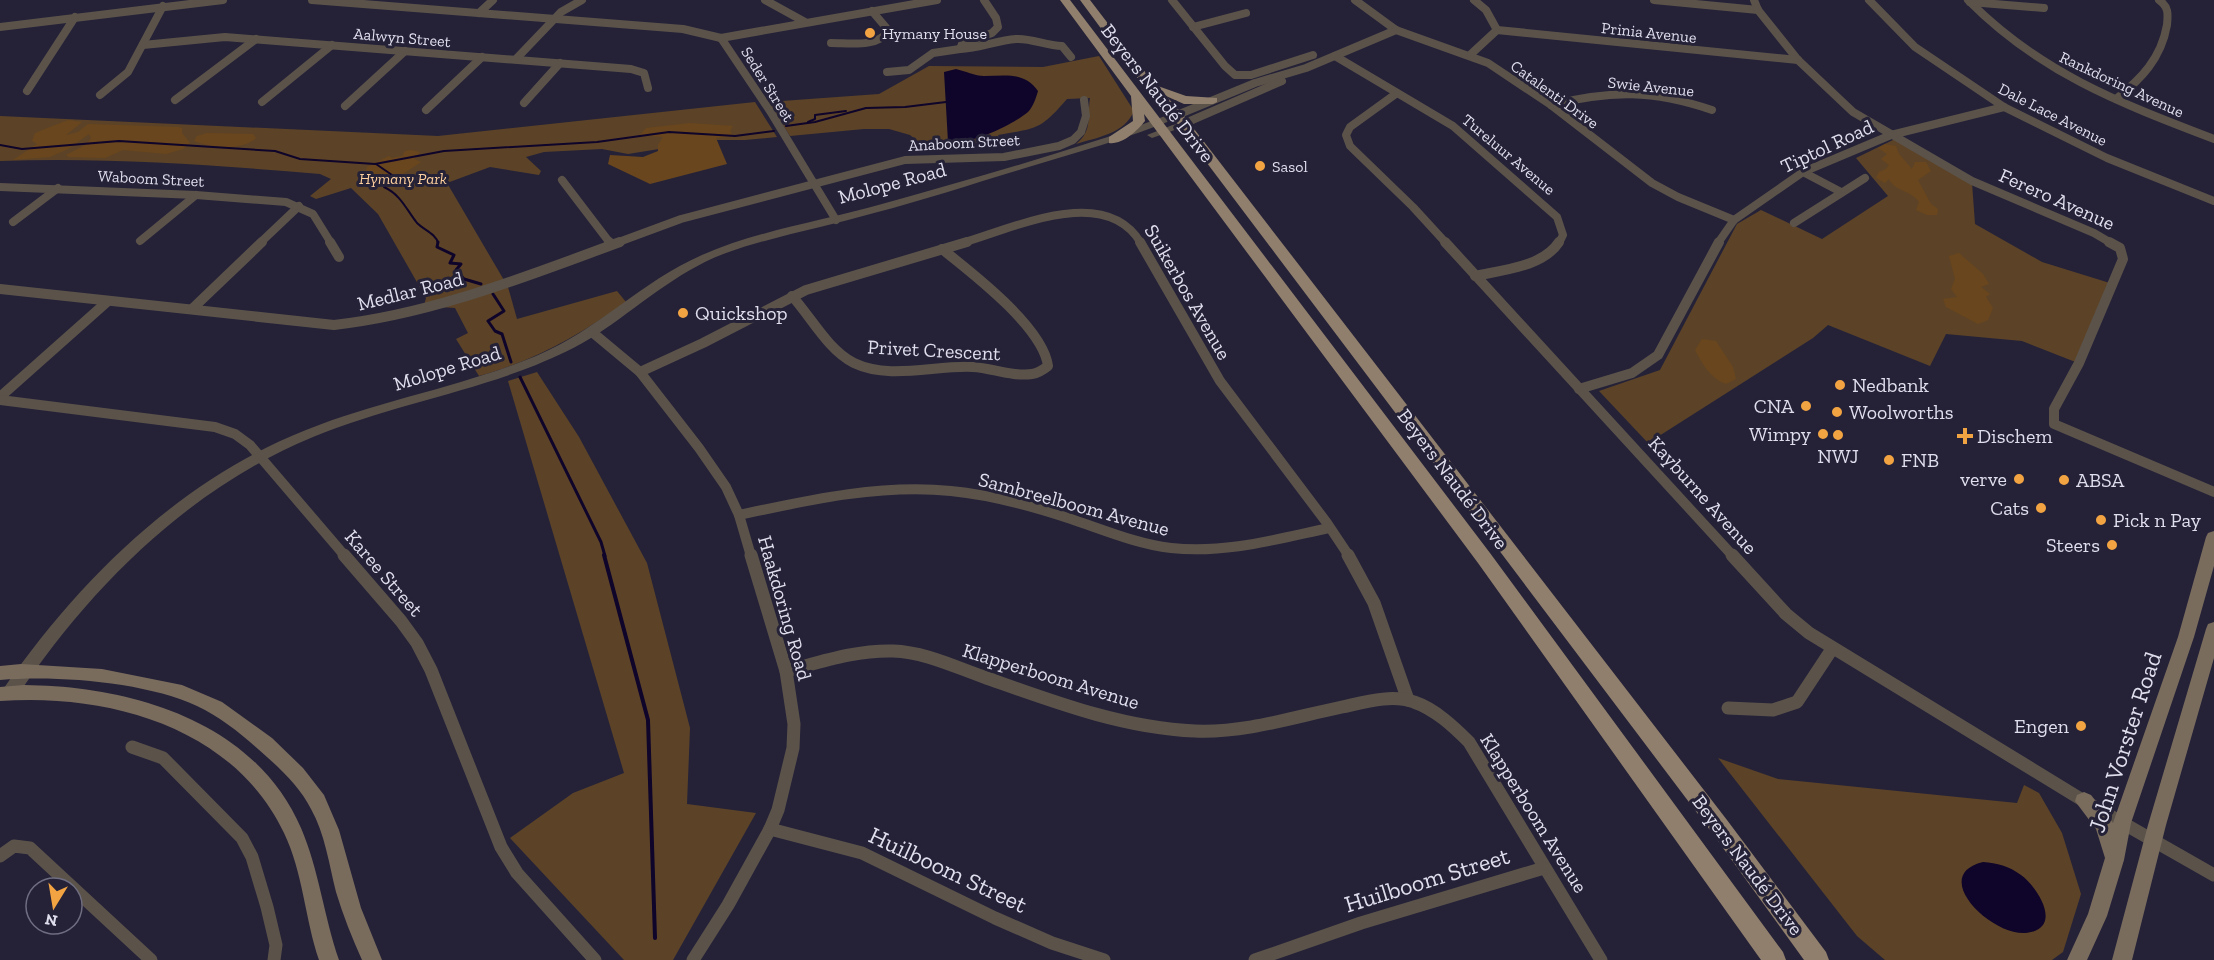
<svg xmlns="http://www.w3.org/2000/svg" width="2214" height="960" font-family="'Zilla Slab',serif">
<rect width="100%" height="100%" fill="#252238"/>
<!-- green -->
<g fill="#5c4327">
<path d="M1099,56L1134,111C1124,134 1098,137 1076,144C1093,131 1087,116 1090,98L1067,99C1040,130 1038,128 998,135L1000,139L951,148L921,144L910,135L889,129H864L790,136L768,102L879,94L929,66L1043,67Z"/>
<path d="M755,102L777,137L745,140H715L628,154L602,149L544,152L526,157L541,171L539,175L490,167L447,183L508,287L517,319L617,291L626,302C578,336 536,360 479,376L456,339L468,333L455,308L424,306L426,298L378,214L351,188L316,199L310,196L331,179L320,174C214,165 106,157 0,161V116L438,136Z"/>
<path d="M1895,139L1972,183L1975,224L2042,262L2113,284L2078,363L2022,341L1946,334L1930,366L1828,325L1813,338L1648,443L1599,391L1660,370L1737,224L1761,210L1822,239L1888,196L1856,158Z"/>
<path d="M537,372L579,437L647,563L690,728L687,804L756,813L673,960H624L510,838L573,793L624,773L508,381Z"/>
<path d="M1718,758L1778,779L2017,803L2024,785L2039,793L2062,833L2081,894L2063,952L2052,960H1885L1857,936Z"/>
</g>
<!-- forest -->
<g fill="#69461d">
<path d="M68,120L82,122L66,135L78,132L88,124L178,127L182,128V133L190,143L183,149L166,154L123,150L105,158L69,157L66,155L87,144L91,138L89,134L68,149L50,157L13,160L37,144L32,141L35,133Z"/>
<path d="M690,123L733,126L730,131L732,133L728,137L716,138L727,164L650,184L608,164L610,155L643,157L658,151V145L663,137L640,135L646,128Z"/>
<path d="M207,133L253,134L256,138C242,151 212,148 194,141L197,136Z"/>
<path d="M1885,144L1896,146L1899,154L1912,169L1915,162H1926L1931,171L1918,180L1931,204L1938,209L1937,215H1927L1916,210L1919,202C1910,189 1895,192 1889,179L1885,183L1876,178L1879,172L1886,169L1889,165L1881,159L1887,154L1878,148Z"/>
<path d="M411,150L420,152L414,159L421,162L397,178L386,182L371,181L366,174L367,167L389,156L392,158L402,156L405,151Z"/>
<path d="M1959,253L1983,274L1989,284L1981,287L1990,294L1986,297L1993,308L1988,320L1978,324L1946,307L1943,299L1957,297L1951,289L1955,279L1949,256Z"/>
<path d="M1702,339L1716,341L1733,367L1736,379L1726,384C1710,378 1703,365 1695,350Z"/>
</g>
<!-- water -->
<g fill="#0f042a">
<path d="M956,69C965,71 975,76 984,76C1004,76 1025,71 1038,91C1036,98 1033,107 1028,112C1011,126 968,146 948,142L944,72Z"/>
<path d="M1983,862C1997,863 2009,866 2021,875C2039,888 2064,930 2025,933C1990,935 1929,875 1983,862Z"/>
</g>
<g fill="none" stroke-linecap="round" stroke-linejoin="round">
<!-- stream-far2 -->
<g stroke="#0f042a" stroke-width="2">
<path d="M808,122L815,119V115L846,111"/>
<path d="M786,126L815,122L866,108L905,107L946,102"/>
<path d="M0,145L22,149L119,141L275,151L300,159L375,164L444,151L597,142L669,132L735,136L774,131"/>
<path d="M376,164L392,175L384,187C401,195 406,209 417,223C424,230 436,234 438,243"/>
</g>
<!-- stream-far1 -->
<g stroke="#0f042a" stroke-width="3">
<path d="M438,242L437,247L454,255L450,263L461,264L456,270L464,279L481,284"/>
<path d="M493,294L504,311L488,321L495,331L502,334L511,362"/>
<path d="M520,377L601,542L605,556"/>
</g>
<!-- stream -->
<path stroke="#0f042a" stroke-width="4" d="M604,555L648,720L655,938"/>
<!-- minor-far2 -->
<g stroke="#5b534a" stroke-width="8">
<path d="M312,0L683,29L721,38L770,111L836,220"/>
<path d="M765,0L805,22"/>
<path d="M984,0L996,18L998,27L992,33L962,44L960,49C979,49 997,40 1016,39C1032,38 1046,46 1062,46L1071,57"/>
<path d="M1172,0L1225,66L1235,75H1251L1313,55"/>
<path d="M1355,0L1396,30L1488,63L1551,105L1652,183L1678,197L1734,220"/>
<path d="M1654,0L1758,10"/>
<path d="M1754,0L1758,10L1798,60L1853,112L1972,181L2094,233L2111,243"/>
<path d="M1869,0L1915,47L2004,107L2107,158L2214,201"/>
<path d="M1968,0C2040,73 2120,103 2214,139"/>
<path d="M1970,2L2044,8"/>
<path d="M479,13L493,0"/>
<path d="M0,27L223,0"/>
<path d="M1193,27L1246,13"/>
<path d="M1497,30L1798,60"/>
<path d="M721,38L937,0"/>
<path d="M831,43C850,43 876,48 889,31L872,11"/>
<path d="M143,45L225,37L631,69L644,73L648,88"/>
<path d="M1470,55L1497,30L1486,10L1474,0"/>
<path d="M1335,56L1453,126L1557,217L1563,235L1559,243"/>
<path d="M516,59L561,12L582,0"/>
<path d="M887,72L909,70L933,53L960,49"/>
<path d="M27,91L75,17"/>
<path d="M1397,93L1350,127L1346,135L1350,146L1413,207L1446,243"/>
<path d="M100,95L128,72L163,6"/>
<path d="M2116,99C2141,79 2161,59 2167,25C2168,14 2169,7 2159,0"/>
<path d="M175,100L256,39"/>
<path d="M262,102L332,45"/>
<path d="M524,103L560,63"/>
<path d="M1551,105C1611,90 1653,90 1712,110"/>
<path d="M345,106L405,51"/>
<path d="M426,110L482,57"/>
<path d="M1177,115L1255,83L1306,68L1396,30"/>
<path d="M1183,124L1282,81"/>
<path d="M1803,172L1841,192"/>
<path d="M562,180L610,243"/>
<path d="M0,187L196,195L286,202L313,214L331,243"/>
<path d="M13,222L58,188"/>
<path d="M1794,223L1865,178"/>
<path d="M140,241L196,195"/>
<path d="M260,243L299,206"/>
<path d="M616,243L681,219L905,160L1004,157L1059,146L1073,140L1081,132L1086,116L1084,100"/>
<path d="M962,243C1014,228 1105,183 1141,243"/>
<path d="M1718,243L1734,220L1803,172L1891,135L2004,107"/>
</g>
<!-- minor-far1 -->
<g stroke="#5b534a" stroke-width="10">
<path d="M330,242L339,257"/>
<path d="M609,242L611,244"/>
<path d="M1140,242L1220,381L1327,523L1349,556"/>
<path d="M1445,242L1733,556"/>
<path d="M2109,242L2120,248L2123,259L2079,363L2054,409V424L2214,492"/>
<path d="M1475,276C1502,270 1543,267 1559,242"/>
<path d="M0,289L334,325C433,314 527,276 620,242"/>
<path d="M792,296C811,317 828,350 854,363C889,380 935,365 973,367C992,368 1012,377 1032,374C1038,373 1043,370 1048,366C1043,327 972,273 942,249"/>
<path d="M192,309L262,242"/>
<path d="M592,332L640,372L699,448L726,487L739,515L751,556"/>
<path d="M640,372L703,343L806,290L967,242"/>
<path d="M1579,389L1632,373L1658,355L1719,242"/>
<path d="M0,397L108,301"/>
<path d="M0,400L215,427L235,434L250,445L345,556"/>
<path d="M739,515C809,500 879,484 951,491C992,495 1032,506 1071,519C1104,530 1137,544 1171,548C1225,554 1277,539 1329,528"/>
</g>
<!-- minor -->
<g stroke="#5b534a" stroke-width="13">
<path d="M344,555L401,621L417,643L431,670L501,847L517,873L595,960"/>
<path d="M1348,555L1374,603L1408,700"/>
<path d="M1732,555L1786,614L1809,633L2084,801L2214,875"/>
<path d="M786,671C821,662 856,650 893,651C925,652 955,667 984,677C1052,701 1122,728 1195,731C1245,733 1294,717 1342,707C1365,702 1392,694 1414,702C1435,709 1454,727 1469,742L1601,960"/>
<path d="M1728,708L1773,710L1797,702L1832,649"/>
<path d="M132,747L163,758L242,838L252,857L267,907L276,945L274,960"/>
<path d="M770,829L862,853L995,918L1052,943L1104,960"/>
<path d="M0,856L14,846L30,848L151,960"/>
<path d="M693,960L728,905L770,829L778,810L793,748L794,724L786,671L751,555"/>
<path d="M1255,960L1361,923L1544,868"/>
</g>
<!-- tertiary -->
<g fill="#5b534a" fill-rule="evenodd">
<path d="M1177,112L1180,113V117C1129,138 1075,153 1022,169C972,184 924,200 874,213C825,227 774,236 726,253C677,271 639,307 596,335C577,347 557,356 536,365C463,394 385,407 313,437C188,489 90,587 16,698L10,700L4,698L2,693L4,688C80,579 180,480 306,430C381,400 461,387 536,356C598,330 642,281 702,255C759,230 823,221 882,204C953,184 1025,164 1095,141C1123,133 1149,121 1177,112Z"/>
<path d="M1183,121L1186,122V126L1152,138L1147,135Z"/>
</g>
<!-- secondary -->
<g fill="#796c5d" fill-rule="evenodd">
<path d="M2214,531V566L2194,637L2131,823L2124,860L2107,916L2087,960H2067L2088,914L2105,858L2096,829L2075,801L2077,795L2084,792L2091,795L2113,823L2178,637L2206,537L2208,533Z"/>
<path d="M2214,622V658L2166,825L2132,960H2112L2148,825L2206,629L2208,624Z"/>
<path d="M21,664L102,669L182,685L222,702L272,738L303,768L324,795L339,830L361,908L382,960H362C352,938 343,915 336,892C329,864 325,834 311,809C301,789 284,772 267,757C246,738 223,718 197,706C146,682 57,675 0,680V666Z"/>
<path d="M24,685C131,686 255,721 301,828C319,870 324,917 339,960H319C305,919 303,872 284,833C234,727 108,693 0,701V687Z"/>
</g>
<!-- primary -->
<g fill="#907f6c" fill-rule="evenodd">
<path d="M1060,0H1070L1490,553L1783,952L1786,960H1761L1478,563L1144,114L1145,121C1137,131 1122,145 1109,143V137L1133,121L1131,96Z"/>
<path d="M1080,0H1090L1155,85L1186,96L1217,98V102L1213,104H1184L1166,96L1181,112L1727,820L1826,952L1829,960H1804L1713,834L1173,118L1142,84Z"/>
</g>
</g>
<!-- markers -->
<g fill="#f3a442" stroke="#252238" stroke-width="2">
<circle cx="870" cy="33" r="6"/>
<circle cx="1260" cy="166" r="6"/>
<circle cx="683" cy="313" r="6"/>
<circle cx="1840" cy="385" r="6"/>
<circle cx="1806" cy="406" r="6"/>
<circle cx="1837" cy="412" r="6"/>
<circle cx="1823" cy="434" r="6"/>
<circle cx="1838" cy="435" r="6"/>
<path d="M1962 427h6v6h6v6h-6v6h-6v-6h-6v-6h6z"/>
<circle cx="1889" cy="460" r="6"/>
<circle cx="2019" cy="479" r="6"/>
<circle cx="2064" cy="480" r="6"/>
<circle cx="2041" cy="508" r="6"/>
<circle cx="2101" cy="520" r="6"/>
<circle cx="2112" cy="545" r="6"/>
<circle cx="2081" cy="726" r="6"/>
</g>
<g text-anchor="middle" stroke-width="6" stroke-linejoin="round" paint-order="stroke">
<!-- far-street labels -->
<g font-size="16" fill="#dfdeed" stroke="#252238">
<text transform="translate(1649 32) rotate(6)" y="6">Prinia Avenue</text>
<text transform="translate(402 37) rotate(5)" y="6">Aalwyn Street</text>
<text transform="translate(768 84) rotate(58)" y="6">Seder Street</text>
<text transform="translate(2122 84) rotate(25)" y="6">Rankdoring Avenue</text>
<text transform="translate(1651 86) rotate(6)" y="6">Swie Avenue</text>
<text transform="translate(1555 94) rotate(36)" y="6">Catalenti Drive</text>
<text transform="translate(2053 114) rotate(27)" y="6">Dale Lace Avenue</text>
<text transform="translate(964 142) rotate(-3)" y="6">Anaboom Street</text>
<text transform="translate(1509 154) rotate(40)" y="6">Tureluur Avenue</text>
<text transform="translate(151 178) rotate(3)" y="6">Waboom Street</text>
</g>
<!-- far-poi labels -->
<g font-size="16" fill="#dfdeed" stroke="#252238" text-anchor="start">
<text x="882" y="39">Hymany House</text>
<text x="1272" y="172">Sasol</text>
</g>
<!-- far-park labels -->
<g font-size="16" font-style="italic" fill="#fed09e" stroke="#252238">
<text x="403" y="184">Hymany Park</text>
</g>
<!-- street labels -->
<g font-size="20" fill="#dfdeed" stroke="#252238">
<text transform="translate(1158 93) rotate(52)" y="7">Beyers Naudé Drive</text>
<text transform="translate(1827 146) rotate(-25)" y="7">Tiptol Road</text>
<text transform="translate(892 183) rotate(-15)" y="7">Molope Road</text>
<text transform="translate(2057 199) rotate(24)" y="7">Ferero Avenue</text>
<text transform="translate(410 291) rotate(-14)" y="7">Medlar Road</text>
<text transform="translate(1188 292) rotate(60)" y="7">Suikerbos Avenue</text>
<text transform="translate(934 350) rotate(3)" y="7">Privet Crescent</text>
<text transform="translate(447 368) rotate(-17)" y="7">Molope Road</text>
<text transform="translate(1453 479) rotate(53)" y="7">Beyers Naudé Drive</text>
<text transform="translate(1703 495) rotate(48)" y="7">Kayburne Avenue</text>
<text transform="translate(1074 504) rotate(15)" y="7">Sambreelboom Avenue</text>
<text transform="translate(384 573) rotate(49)" y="7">Karee Street</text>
<text transform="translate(785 608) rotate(74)" y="7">Haakdoring Road</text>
<text transform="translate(1051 676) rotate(17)" y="7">Klapperboom Avenue</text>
<text transform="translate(1534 813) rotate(58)" y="7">Klapperboom Avenue</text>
<text transform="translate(1748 865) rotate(53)" y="7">Beyers Naudé Drive</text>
</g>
<!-- poi labels -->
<g font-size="20" fill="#dfdeed" stroke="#252238" text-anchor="start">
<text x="695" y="320">Quickshop</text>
<text x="1852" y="392">Nedbank</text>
<text x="1794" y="413" text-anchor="end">CNA</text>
<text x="1849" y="419">Woolworths</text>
<text x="1811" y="441" text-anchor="end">Wimpy</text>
<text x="1977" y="443">Dischem</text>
<text x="1838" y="463" text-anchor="middle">NWJ</text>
<text x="1901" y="467">FNB</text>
<text x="2007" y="486" text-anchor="end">verve</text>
<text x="2076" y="487">ABSA</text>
<text x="2029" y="515" text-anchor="end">Cats</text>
<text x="2113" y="527">Pick n Pay</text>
<text x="2100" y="552" text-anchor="end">Steers</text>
<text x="2069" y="733" text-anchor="end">Engen</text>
</g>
<!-- near-street labels -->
<g font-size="24" fill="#dfdeed" stroke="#252238">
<text transform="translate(2125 742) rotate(-72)" y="8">John Vorster Road</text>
<text transform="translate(948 870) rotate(25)" y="8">Huilboom Street</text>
<text transform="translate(1427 880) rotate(-17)" y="8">Huilboom Street</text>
</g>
</g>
<!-- north arrow -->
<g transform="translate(54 906) rotate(191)"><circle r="28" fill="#252238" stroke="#6f6d80" stroke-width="1.5"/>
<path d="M0-4.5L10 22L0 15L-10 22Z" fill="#f3a442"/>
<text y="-9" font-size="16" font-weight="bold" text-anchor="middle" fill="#dfdeed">N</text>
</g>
</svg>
